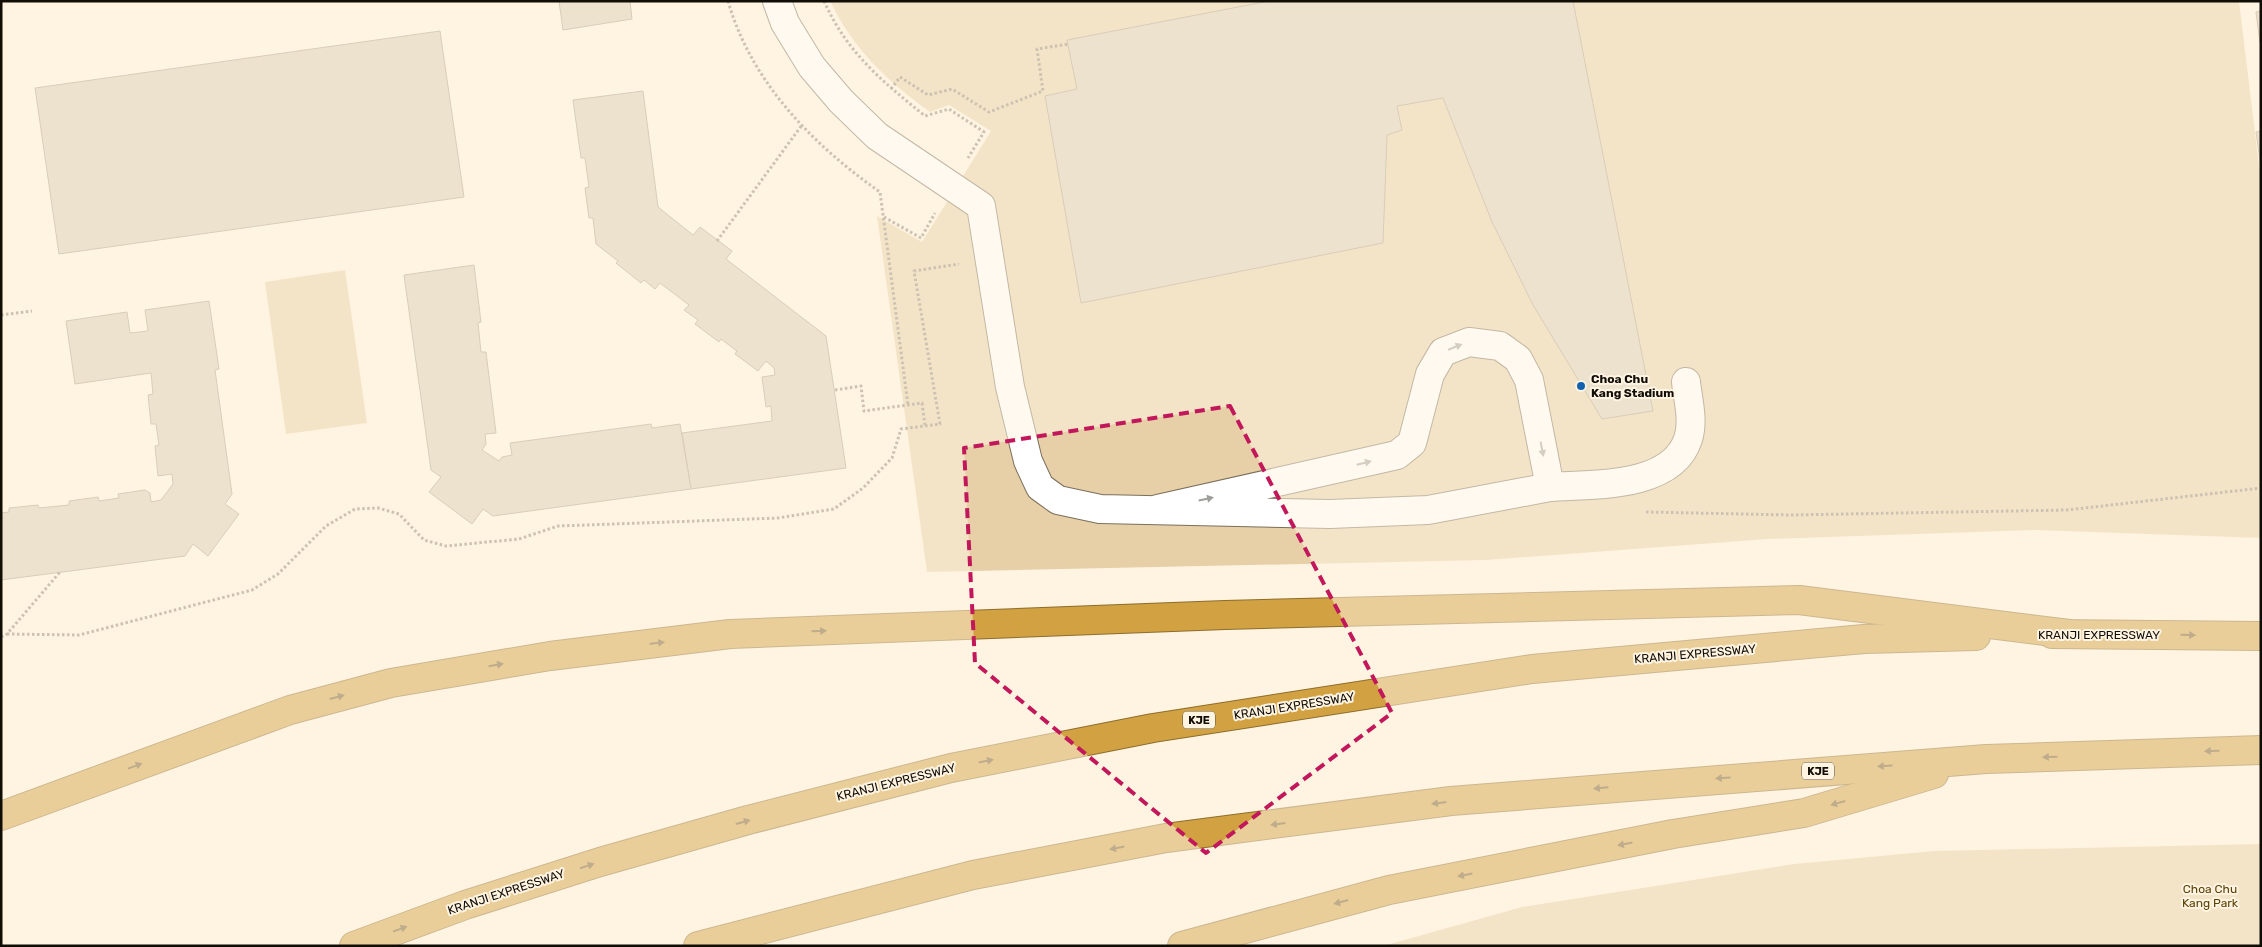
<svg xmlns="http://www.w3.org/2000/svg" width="2262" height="947" font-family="Rubik,sans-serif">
<rect width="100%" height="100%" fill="#fff4e2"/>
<!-- green -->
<g fill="#e7d0a7">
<path d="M830,1H2239L2261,182V538L2036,530L1768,539L1486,560L927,572L877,216L922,242L991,131L949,105L930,112C887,81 853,49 830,1Z"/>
<path d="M345,270L367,423L286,434L265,282Z"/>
<path d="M2261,844V946H1383L1522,907L1794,864L1934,851Z"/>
</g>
<!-- building -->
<g fill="#d8ccb6" stroke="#aa9e89">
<path d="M559,1H630L632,19L563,30Z"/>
<path d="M1269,1H1573L1653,411L1602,419L1533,305L1492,222L1443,98L1397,106L1402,130L1387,135L1383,243L1081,303L1045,96L1077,89L1067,40Z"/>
<path d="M2261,11V43H2260L2256,12Z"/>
<path d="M440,31L464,197L59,254L35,88Z"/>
<path d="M643,91L658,207L693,235L700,227L732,251L726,259L826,336L846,468L691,489L682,433L772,421L771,406L766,407L762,377L775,375L774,368L766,361L758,371L735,354L737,351L721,339L719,342L695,324L698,320L684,310L689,305L660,283L655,289L644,280L641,283L616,263L618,261L596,244L593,218H589L585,188L589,187L585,158H581L573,100Z"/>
<path d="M2261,131V167L2256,132Z"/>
<path d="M474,265L481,322L478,323L481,352H486L496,433L485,434L486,444L482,450L499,461L502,457L512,455L510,443L651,424L652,428L680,424L691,489L493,516L483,509L472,524L429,492L441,477L431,470L404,275Z"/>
<path d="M209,301L219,369L215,370L232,494L225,504L239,514L208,556L193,544L185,556L1,580V513L9,512V508L38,505L39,508L69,505V501L98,497L99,501L119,498L118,494L145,490L150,493L151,502L161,500L173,484L172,474L158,476L155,446L159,445L156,424H151L148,395L153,394L151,373L75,384L66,321L127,312L130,333L148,331L145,310Z"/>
</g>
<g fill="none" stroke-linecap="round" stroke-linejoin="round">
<!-- minor casing -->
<g stroke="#7a6f5b" stroke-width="30">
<g id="minor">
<path d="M777,1L785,23L812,67L841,101L877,136L981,206L1010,387L1028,461L1040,487L1058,500L1100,509L1330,514L1428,510L1550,487L1529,380L1518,359L1500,346L1469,342L1443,352L1430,374L1412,443L1397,455L1158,509"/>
<path d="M1550,487C1591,484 1672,489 1688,439C1694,421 1688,400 1686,382"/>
</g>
</g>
<!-- highway casing -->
<g stroke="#8d6d2d" stroke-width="30">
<g id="highway">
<path d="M2052,634L2261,636"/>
<path d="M1,816L290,710L391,683L550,656L730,634L1225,615L1799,600L2069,634"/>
<path d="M354,946L465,905L600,862L748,820L951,768L1153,728L1532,669L1864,639L1976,636"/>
<path d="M698,946L973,875L1166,838L1451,801L1986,759L2261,750"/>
<path d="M1182,946L1389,890L1673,834L1804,813L1934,774"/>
</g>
</g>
<!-- path -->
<g stroke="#8e867a" stroke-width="3" stroke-dasharray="2.5 2.5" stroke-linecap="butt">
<path d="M728,1C751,82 813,145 880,192L908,405"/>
<path d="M824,1C847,53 882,81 925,116L949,109L984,132L968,158"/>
<path d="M891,89L900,77L928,95L952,89L989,112L1043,91L1037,49L1069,44"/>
<path d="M884,217L921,238L935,213"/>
<path d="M717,241L802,125"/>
<path d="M1,315L32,311"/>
<path d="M835,390L861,386L864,411L922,403L925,425"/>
<path d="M1646,512L1790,515L2067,510L2261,488"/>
<path d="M7,634L79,635L252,590L278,574L326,526L355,509L378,508L399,514L424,540L446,546L519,539L558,526L778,518L834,509L863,488L892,458L901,429L940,424L914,271L959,264"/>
<path d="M1,637L7,634L60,572"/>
</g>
<!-- minor -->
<use href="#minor" stroke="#fff" stroke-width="28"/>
<!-- highway -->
<use href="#highway" stroke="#d1a142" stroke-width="28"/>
</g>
<!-- one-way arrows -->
<defs><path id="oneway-solid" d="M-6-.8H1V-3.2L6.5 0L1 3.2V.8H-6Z" transform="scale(1.25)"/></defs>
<g fill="#9f9e9b">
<use href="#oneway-solid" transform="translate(1455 347) rotate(-22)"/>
<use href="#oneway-solid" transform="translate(1542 449) rotate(79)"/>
<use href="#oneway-solid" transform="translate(1364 463) rotate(-14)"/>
<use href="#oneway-solid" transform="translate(1206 499) rotate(-12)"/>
</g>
<g fill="#705624">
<use href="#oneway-solid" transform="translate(819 631) rotate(-2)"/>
<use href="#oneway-solid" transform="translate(2188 635) rotate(1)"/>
<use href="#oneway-solid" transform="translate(657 643) rotate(-7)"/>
<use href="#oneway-solid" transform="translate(496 665) rotate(-10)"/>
<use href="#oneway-solid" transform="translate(337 697) rotate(-15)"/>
<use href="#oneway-solid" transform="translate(2212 751) rotate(178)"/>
<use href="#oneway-solid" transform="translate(2050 757) rotate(178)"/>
<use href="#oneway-solid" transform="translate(986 761) rotate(-11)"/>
<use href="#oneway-solid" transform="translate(135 766) rotate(-20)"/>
<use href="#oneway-solid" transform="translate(1885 766) rotate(176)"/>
<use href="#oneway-solid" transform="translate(1723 778) rotate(176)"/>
<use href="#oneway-solid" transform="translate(1601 788) rotate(175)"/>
<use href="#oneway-solid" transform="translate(1439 803) rotate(173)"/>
<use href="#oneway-solid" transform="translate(1838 803) rotate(164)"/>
<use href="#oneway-solid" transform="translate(743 822) rotate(-15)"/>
<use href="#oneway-solid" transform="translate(1278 824) rotate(173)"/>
<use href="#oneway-solid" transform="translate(1625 844) rotate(169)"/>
<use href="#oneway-solid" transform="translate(1117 848) rotate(169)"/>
<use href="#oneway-solid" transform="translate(587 866) rotate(-18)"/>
<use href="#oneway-solid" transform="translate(1465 875) rotate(169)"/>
<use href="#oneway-solid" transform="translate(1341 902) rotate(165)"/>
<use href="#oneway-solid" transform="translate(400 929) rotate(-20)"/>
</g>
<!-- marked area -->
<path d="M0 0H2262V947H0ZM1230,406L1392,713L1206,853L975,663L964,448Z" fill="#fff4e2" fill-opacity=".55" fill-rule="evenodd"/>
<path fill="none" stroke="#c2185b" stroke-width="4" stroke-dasharray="10 6" stroke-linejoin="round" d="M1230,406L1392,713L1206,853L975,663L964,448Z"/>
<!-- markers -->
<circle fill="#1262b0" stroke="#fff4e2" stroke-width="2" cx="1581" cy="386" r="5"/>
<g text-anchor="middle" stroke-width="4" stroke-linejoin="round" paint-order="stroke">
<!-- shield labels -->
<g fill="#fff4e2" stroke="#585248" stroke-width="1">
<rect x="1183" y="711.5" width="32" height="17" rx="4"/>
<rect x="1802" y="762.5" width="32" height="17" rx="4"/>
</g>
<g font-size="11" font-weight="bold" fill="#100c06">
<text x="1199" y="724">KJE</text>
<text x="1818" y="775">KJE</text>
</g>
<!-- poi labels -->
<g font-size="12" font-weight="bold" fill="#100c06" stroke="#fff4e2" text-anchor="start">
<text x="1591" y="383">Choa Chu<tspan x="1591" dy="14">Kang Stadium</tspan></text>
</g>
<!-- street labels -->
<g font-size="12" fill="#100c06" stroke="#fff4e2">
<text x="2099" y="639">KRANJI EXPRESSWAY</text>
<text transform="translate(1695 654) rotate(-5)" y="4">KRANJI EXPRESSWAY</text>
<text transform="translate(1294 706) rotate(-9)" y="4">KRANJI EXPRESSWAY</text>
<text transform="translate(896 782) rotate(-14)" y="4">KRANJI EXPRESSWAY</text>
<text transform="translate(506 892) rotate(-18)" y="4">KRANJI EXPRESSWAY</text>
</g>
<!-- park labels -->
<g font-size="12" fill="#5a4105" stroke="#fff4e2">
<text x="2210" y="893">Choa Chu<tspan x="2210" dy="14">Kang Park</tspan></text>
</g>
</g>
<!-- border -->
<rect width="2262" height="947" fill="none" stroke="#100c06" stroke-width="5"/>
</svg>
